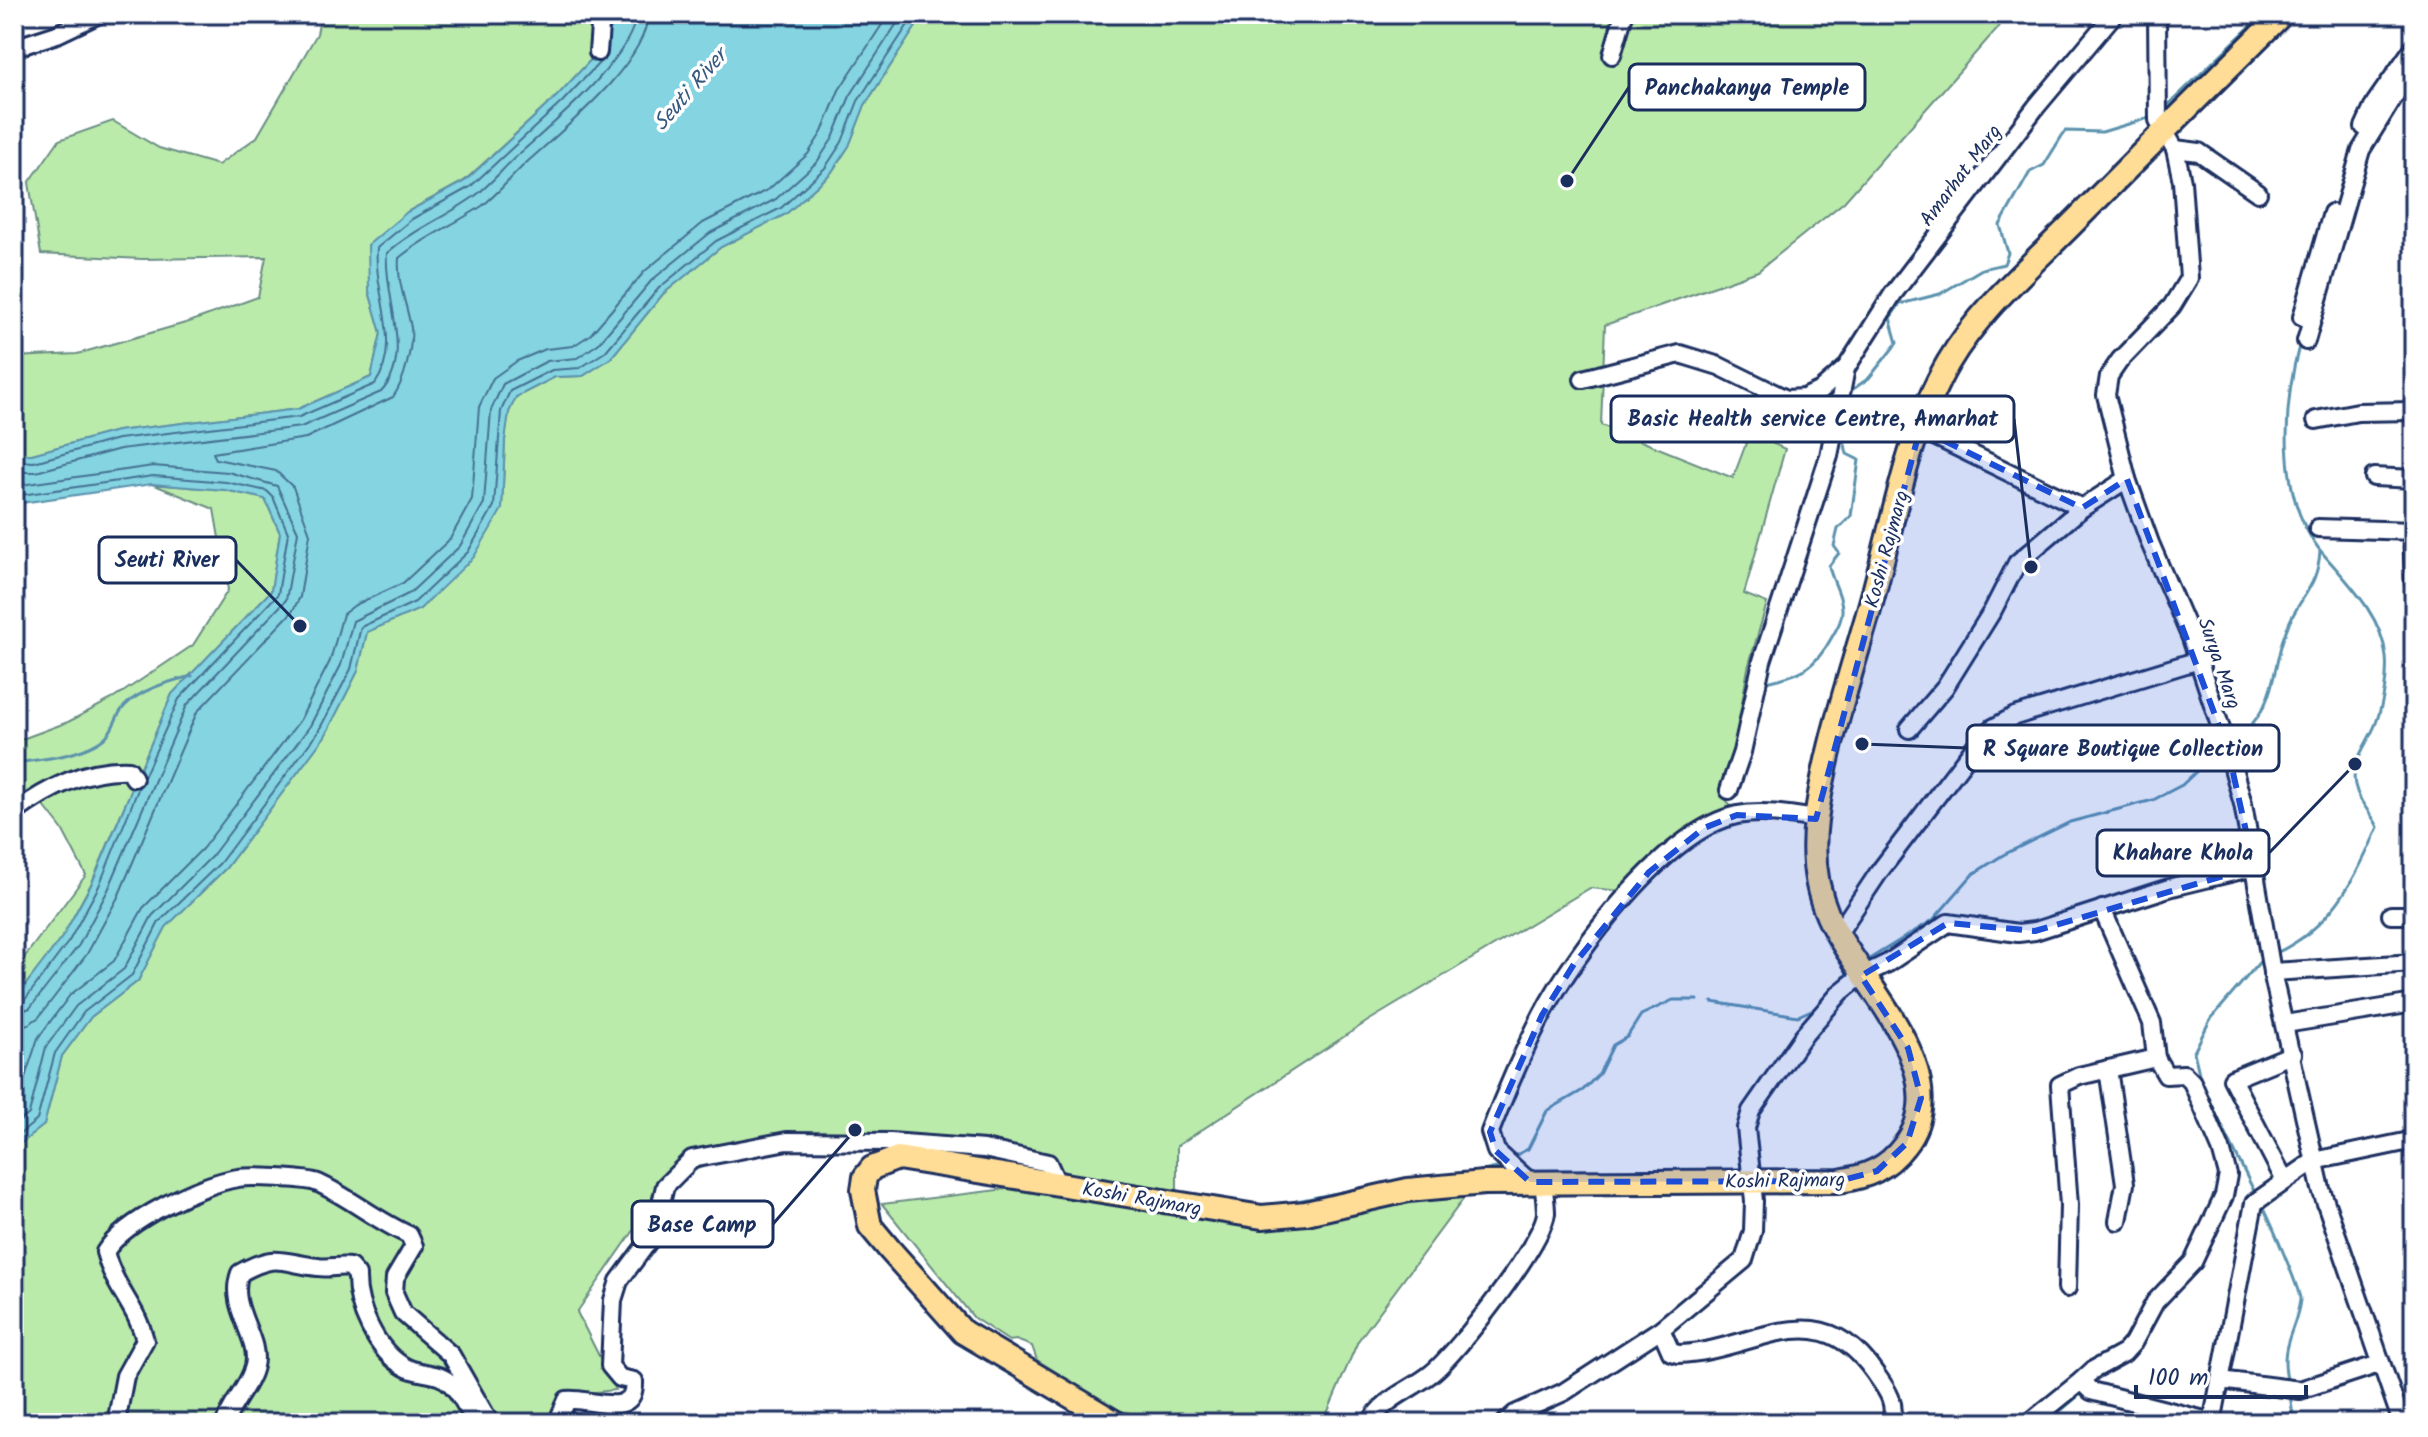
<svg xmlns="http://www.w3.org/2000/svg" width="2428" height="1437" font-family="Kalam,sans-serif">
<rect width="100%" height="100%" fill="#fff"/>
<filter id="ink" filterUnits="userSpaceOnUse"><feTurbulence type="fractalNoise" baseFrequency=".0125" numOctaves="2"/><feDisplacementMap in="SourceGraphic" scale="16" xChannelSelector="R" yChannelSelector="G"/><feConvolveMatrix kernelMatrix="1 2 1 2 8 2 1 2 1" color-interpolation-filters="sRGB"/></filter>
<g filter="url(#ink)">
<!-- green -->
<g fill="#bbebaa" stroke="#6b8d84" stroke-width="2">
<path d="M321,14H619L598,52L557,96L464,181L407,212L369,291L381,333L371,377L298,409L117,431L32,454H14V357L77,354L189,322L258,297L266,257L142,259L41,254L29,183L59,140L113,121L159,148L218,165L257,137L317,34Z"/>
<path d="M924,14H2010L1844,202L1758,271L1605,325L1601,425L1733,478L1750,433L1785,449L1744,594L1767,603L1748,668L1732,760L1720,791L1737,815L1704,828L1632,892L1590,888L1368,1021L1177,1146V1208L1238,1221L1470,1190L1358,1341L1323,1423H1164L1115,1409L1037,1360L1032,1346L1016,1340L1009,1341L974,1318L882,1204L1056,1183L1047,1163L787,1141L735,1149L665,1186L577,1312L616,1390L558,1396L551,1423H14V1149L44,1125L62,1056L91,1017L138,981L166,927L226,868L325,736L358,671L367,632L420,609L502,509L505,440L509,412L516,397L555,377L583,376L611,358L663,294L721,247L786,214L831,173L849,146L865,105Z"/>
<path d="M152,484L225,490L265,499L280,533L271,591L172,694L92,882L63,936L14,1000V971L86,875L62,829L37,797L14,813V742L68,722L114,698L193,645L228,590L214,509Z"/>
</g>
<!-- water -->
<path fill="#85d4e1" stroke="#5b92ad" stroke-width="2" d="M619,14H924L865,105L849,146L831,173L786,214L721,247L663,294L611,358L583,376L555,377L516,397L509,412L505,440L502,509L474,557L420,609L367,632L358,671L325,736L226,868L166,927L138,981L91,1017L62,1056L44,1125L14,1149V1000L63,936L92,883L172,694L271,591L280,533L265,499L225,490L152,484L14,504V454H32L117,431L298,409L371,377L381,333L369,291L368,245L407,212L465,181L557,96L598,52Z"/>
<g fill="none" stroke-linecap="round" stroke-linejoin="round">
<!-- shore -->
<g stroke="#457192" stroke-width="2">
<path d="M14,461L34,462L118,439L299,417L375,384C403,344 373,292 377,248L412,219L470,187L562,102L600,62"/>
<path d="M14,472H36L120,449L301,427L381,392C415,357 383,294 387,253C414,229 446,217 475,196C491,184 504,167 519,154C551,125 633,58 636,14"/>
<path d="M14,486L153,466L228,472L277,486L298,532L286,600L187,705L108,890L79,945L30,1008L14,1014"/>
<path d="M14,496L153,476L226,482L267,491L273,497L288,533L278,594L179,699L144,777"/>
<path d="M14,1004L24,1001L69,941L99,886L139,787"/>
<path d="M14,1026L29,1024L39,1017L87,954L118,897L197,712L292,612L300,597L310,534L293,487L276,471L216,459L213,453L306,438L393,397C404,382 413,347 411,328C407,304 397,284 399,258C425,236 454,225 482,206C498,194 511,177 526,163C561,131 646,64 648,14"/>
<path d="M14,1111L38,1038L70,995L114,961L143,908L203,848L300,720L330,661L343,614L355,605L403,583L450,539L472,499L479,407L493,378L517,361L546,349L573,346L590,335L645,271L703,223L769,189L808,154L822,132L839,90L889,14"/>
<path d="M14,1126L29,1114L46,1047L76,1006L124,969L152,916L212,856L310,726L341,665L353,621L410,593L460,546L484,503L491,410L503,384L547,361L577,358L598,344L652,280L710,233L776,199L817,162L833,138L850,96L903,14"/>
<path d="M14,1139L37,1120L55,1053L84,1012L132,975L159,922L220,863L318,732L351,669L361,627L415,602L468,552L494,506L501,411L510,391L552,370L580,368L605,352L659,288L716,241L781,208L825,168L842,142L858,101L915,14"/>
</g>
<!-- stream -->
<g stroke="#5b92ad" stroke-width="3">
<path d="M2165,108L2263,14"/>
<path d="M1849,392L1869,378L1897,343L1890,318L1900,304L1940,294L1982,269L2004,264L2008,253L2000,225L2030,172L2044,165L2065,131L2102,132L2152,117"/>
<path d="M1762,683C1799,674 1813,672 1832,637C1837,628 1843,619 1842,608C1841,592 1832,582 1829,566L1839,553L1834,546L1838,529L1851,516L1859,460L1847,454L1842,431"/>
<path d="M2232,741C2283,708 2268,663 2292,617C2306,591 2318,582 2320,551"/>
<path d="M14,763C43,759 74,757 99,742C112,734 113,724 120,712C133,691 170,681 192,676"/>
<path d="M2274,954C2330,929 2355,881 2378,827C2370,811 2359,803 2355,785C2350,762 2368,744 2376,723C2383,704 2388,677 2386,657C2382,614 2345,580 2319,549C2277,496 2283,404 2300,342"/>
<path d="M1866,961L1933,920L1973,874L2003,855L2070,822L2153,800L2182,785L2222,747"/>
<path d="M1839,984L1848,971"/>
<path d="M1712,1002L1798,1016L1818,1007"/>
<path d="M1916,1040L1925,1058L1932,1101"/>
<path d="M2201,1082L2194,1052L2210,1020L2263,958"/>
<path d="M2209,1100L2255,1193"/>
<path d="M1922,1143L1931,1118"/>
<path d="M1510,1158L1528,1149L1547,1111L1583,1090L1599,1074L1613,1045L1627,1037L1641,1015L1673,1000H1698"/>
<path d="M1900,1167L1913,1155"/>
<path d="M1474,1173L1501,1167"/>
<path d="M1778,1192H1810"/>
<path d="M1297,1201L1403,1180"/>
<path d="M2261,1203C2268,1215 2301,1292 2300,1300C2296,1333 2278,1343 2288,1384"/>
<path d="M2113,1367L2130,1358"/>
<path d="M2091,1384L2103,1373"/>
<path d="M2290,1395L2294,1423"/>
<path d="M2046,1423L2083,1392"/>
</g>
<!-- minor casing -->
<g stroke="#1b2f5e" stroke-width="22">
<g id="minor">
<path d="M2157,14L2158,120L2175,149L2182,181L2189,278L2172,306L2120,360L2109,376L2106,395L2127,479L2150,543L2191,638L2228,750L2243,804L2272,972L2321,1189L2402,1423"/>
<path d="M14,48L57,34L99,14"/>
<path d="M598,52L600,26L608,14"/>
<path d="M1612,55L1624,14"/>
<path d="M2364,127L2375,103L2414,47"/>
<path d="M2175,149L2199,152L2258,193"/>
<path d="M2302,317L2332,213"/>
<path d="M2306,341L2361,150L2414,64"/>
<path d="M1583,379L1680,354L1719,366L1786,399L1804,398L1821,390L1846,368L1893,294L2036,107L2114,14"/>
<path d="M2316,420L2358,412L2414,411"/>
<path d="M1920,429L2082,508"/>
<path d="M2374,477L2414,479"/>
<path d="M2318,528L2414,531"/>
<path d="M2412,530L2414,582"/>
<path d="M1909,729L1945,687L1993,610L2017,563L2082,508L2127,479"/>
<path d="M1729,790L1742,752L1762,661L1829,456L1846,368"/>
<path d="M14,813C48,788 86,768 129,770L134,778"/>
<path d="M2391,915H2414"/>
<path d="M1837,935L1879,872L1976,745L1993,728L2015,716L2199,660"/>
<path d="M2272,972L2414,963"/>
<path d="M2285,1024L2414,1003"/>
<path d="M2108,1069L2125,1184L2118,1221"/>
<path d="M2284,1179L2232,1079L2293,1054"/>
<path d="M1530,1182L1496,1151L1490,1132C1505,1093 1523,1052 1542,1015C1575,952 1665,831 1737,815C1763,810 1791,815 1816,819"/>
<path d="M2067,1288L2069,1205L2060,1085L2079,1076L2156,1058L2152,1023L2102,909"/>
<path d="M1661,1329L1671,1352L1678,1354C1754,1352 1817,1289 1875,1373C1887,1390 1897,1402 1891,1423"/>
<path d="M2220,1380L2300,1390L2379,1364"/>
<path d="M2081,1381L2093,1370L2124,1353L2133,1343L2155,1302L2193,1262L2224,1196L2228,1175L2221,1149L2192,1082L2184,1074L2166,1075L2156,1058"/>
<path d="M116,1423L125,1376L145,1340C137,1307 114,1288 105,1252C125,1220 201,1184 238,1178C249,1176 307,1178 318,1183C349,1197 377,1221 409,1235L414,1246L395,1278L394,1293L403,1313L451,1355L490,1423"/>
<path d="M225,1423C231,1404 250,1385 254,1366C261,1337 227,1308 240,1273C277,1252 281,1263 318,1267C329,1269 339,1265 350,1267L357,1275C356,1306 376,1351 405,1367C419,1375 439,1371 451,1384C465,1398 463,1409 482,1423"/>
<path d="M557,1423L567,1400C588,1397 636,1421 634,1381L620,1378L610,1366L613,1300L619,1281L654,1234L665,1186L692,1159L787,1141L890,1142L984,1149L1048,1163L1057,1183"/>
<path d="M1370,1423C1385,1397 1410,1391 1432,1373C1457,1353 1543,1243 1546,1213C1546,1203 1544,1192 1543,1182"/>
<path d="M1505,1423L1515,1414L1564,1392L1661,1329L1744,1260L1753,1231L1754,1201L1746,1128L1751,1111L1803,1036L1841,992L1861,976L1888,963L1948,923L2018,933L2035,931L2172,887L2254,867"/>
<path d="M1752,1423H1753"/>
<path d="M2029,1423L2081,1381L2091,1391L2212,1422"/>
<path d="M2212,1423L2254,1203L2314,1161L2414,1140"/>
</g>
</g>
<!-- major casing -->
<g stroke="#1b2f5e" stroke-width="28">
<path id="major" d="M1116,1423L963,1332L890,1250L870,1226L863,1190L865,1177L872,1168L898,1158L1262,1217L1306,1213L1408,1190L1484,1183L1839,1181C1866,1177 1887,1169 1904,1146C1961,1075 1856,980 1828,916C1815,886 1812,852 1816,820C1825,749 1852,671 1871,603C1893,524 1907,434 1948,363C1978,312 2028,268 2069,227C2140,155 2211,84 2282,14"/>
</g>
<!-- minor -->
<use href="#minor" stroke="#fff" stroke-width="16"/>
<!-- major -->
<use href="#major" stroke="#ffdd96" stroke-width="22"/>
</g>
</g>
<!-- marked area -->
<path fill="#1d4ed8" fill-opacity="0.2" stroke="#1d4ed8" stroke-width="6" stroke-dasharray="16 10" stroke-linejoin="round" d="M1920,429L2082,508L2127,479L2228,750L2254,867L2035,931L1948,923L1861,976L1908,1048L1921,1098L1907,1143L1877,1171L1839,1181L1530,1182L1496,1151L1490,1132L1542,1015L1574,964L1649,872L1704,828L1737,815L1816,819Z"/>
<g text-anchor="middle" stroke-width="7" stroke-linejoin="round" paint-order="stroke">
<!-- street labels -->
<g font-size="20" fill="#1b2f5e" stroke="#fff">
<text transform="translate(1960 175) rotate(-53)" y="7">Amarhat Marg</text>
<text transform="translate(1886 549) rotate(-75)" y="7">Koshi Rajmarg</text>
<text transform="translate(2220 663) rotate(71)" y="7">Surya Marg</text>
<text transform="translate(1785 1180) rotate(-1)" y="7">Koshi Rajmarg</text>
<text transform="translate(1142 1198) rotate(10)" y="7">Koshi Rajmarg</text>
</g>
<!-- water labels -->
<g font-size="22" font-style="italic" fill="#36587f" stroke="#fff">
<text transform="translate(689 89) rotate(-49)" y="8">Seuti River</text>
</g>
</g>
<!-- callouts -->
<path fill="none" stroke="#1b2f5e" stroke-width="3" d="M1567 181L1629 87M2031 567L2014 419M300 626L236 560M1862 744L1967 748M2355 764L2269 853M855 1130L773 1224"/>
<g fill="#1b2f5e" stroke="#fff" stroke-width="3">
<circle cx="1567" cy="181" r="8"/>
<circle cx="2031" cy="567" r="8"/>
<circle cx="300" cy="626" r="8"/>
<circle cx="1862" cy="744" r="8"/>
<circle cx="2355" cy="764" r="8"/>
<circle cx="855" cy="1130" r="8"/>
</g>
<g fill="#fff" stroke="#1b2f5e" stroke-width="3">
<rect x="1629" y="64" width="236" height="46" rx="8"/>
<rect x="1611" y="396" width="403" height="46" rx="8"/>
<rect x="99" y="537" width="137" height="46" rx="8"/>
<rect x="1967" y="725" width="312" height="46" rx="8"/>
<rect x="2097" y="830" width="172" height="46" rx="8"/>
<rect x="632" y="1201" width="141" height="46" rx="8"/>
</g>
<g font-size="22" text-anchor="middle" font-weight="bold" fill="#1b2f5e">
<text x="1747" y="95">Panchakanya Temple</text>
<text x="1813" y="426">Basic Health service Centre, Amarhat</text>
<text x="167" y="567">Seuti River</text>
<text x="2123" y="756">R Square Boutique Collection</text>
<text x="2183" y="860">Khahare Khola</text>
<text x="702" y="1232">Base Camp</text>
</g>
<!-- margin -->
<rect width="2428" height="1437" fill="none" stroke="#fff" stroke-width="48"/>
<rect x="24" y="24" width="2380" height="1389" fill="none" stroke="#1b2f5e" stroke-width="3" filter="url(#ink)"/>
<!-- scale -->
<path d="M2136 1385v12h170v-12" fill="none" stroke="#1b2f5e" stroke-width="4"/>
<text x="2148" y="1385" font-size="24" fill="#1b2f5e" stroke="#ffffff" stroke-width="6" paint-order="stroke">100 m</text>
</svg>
